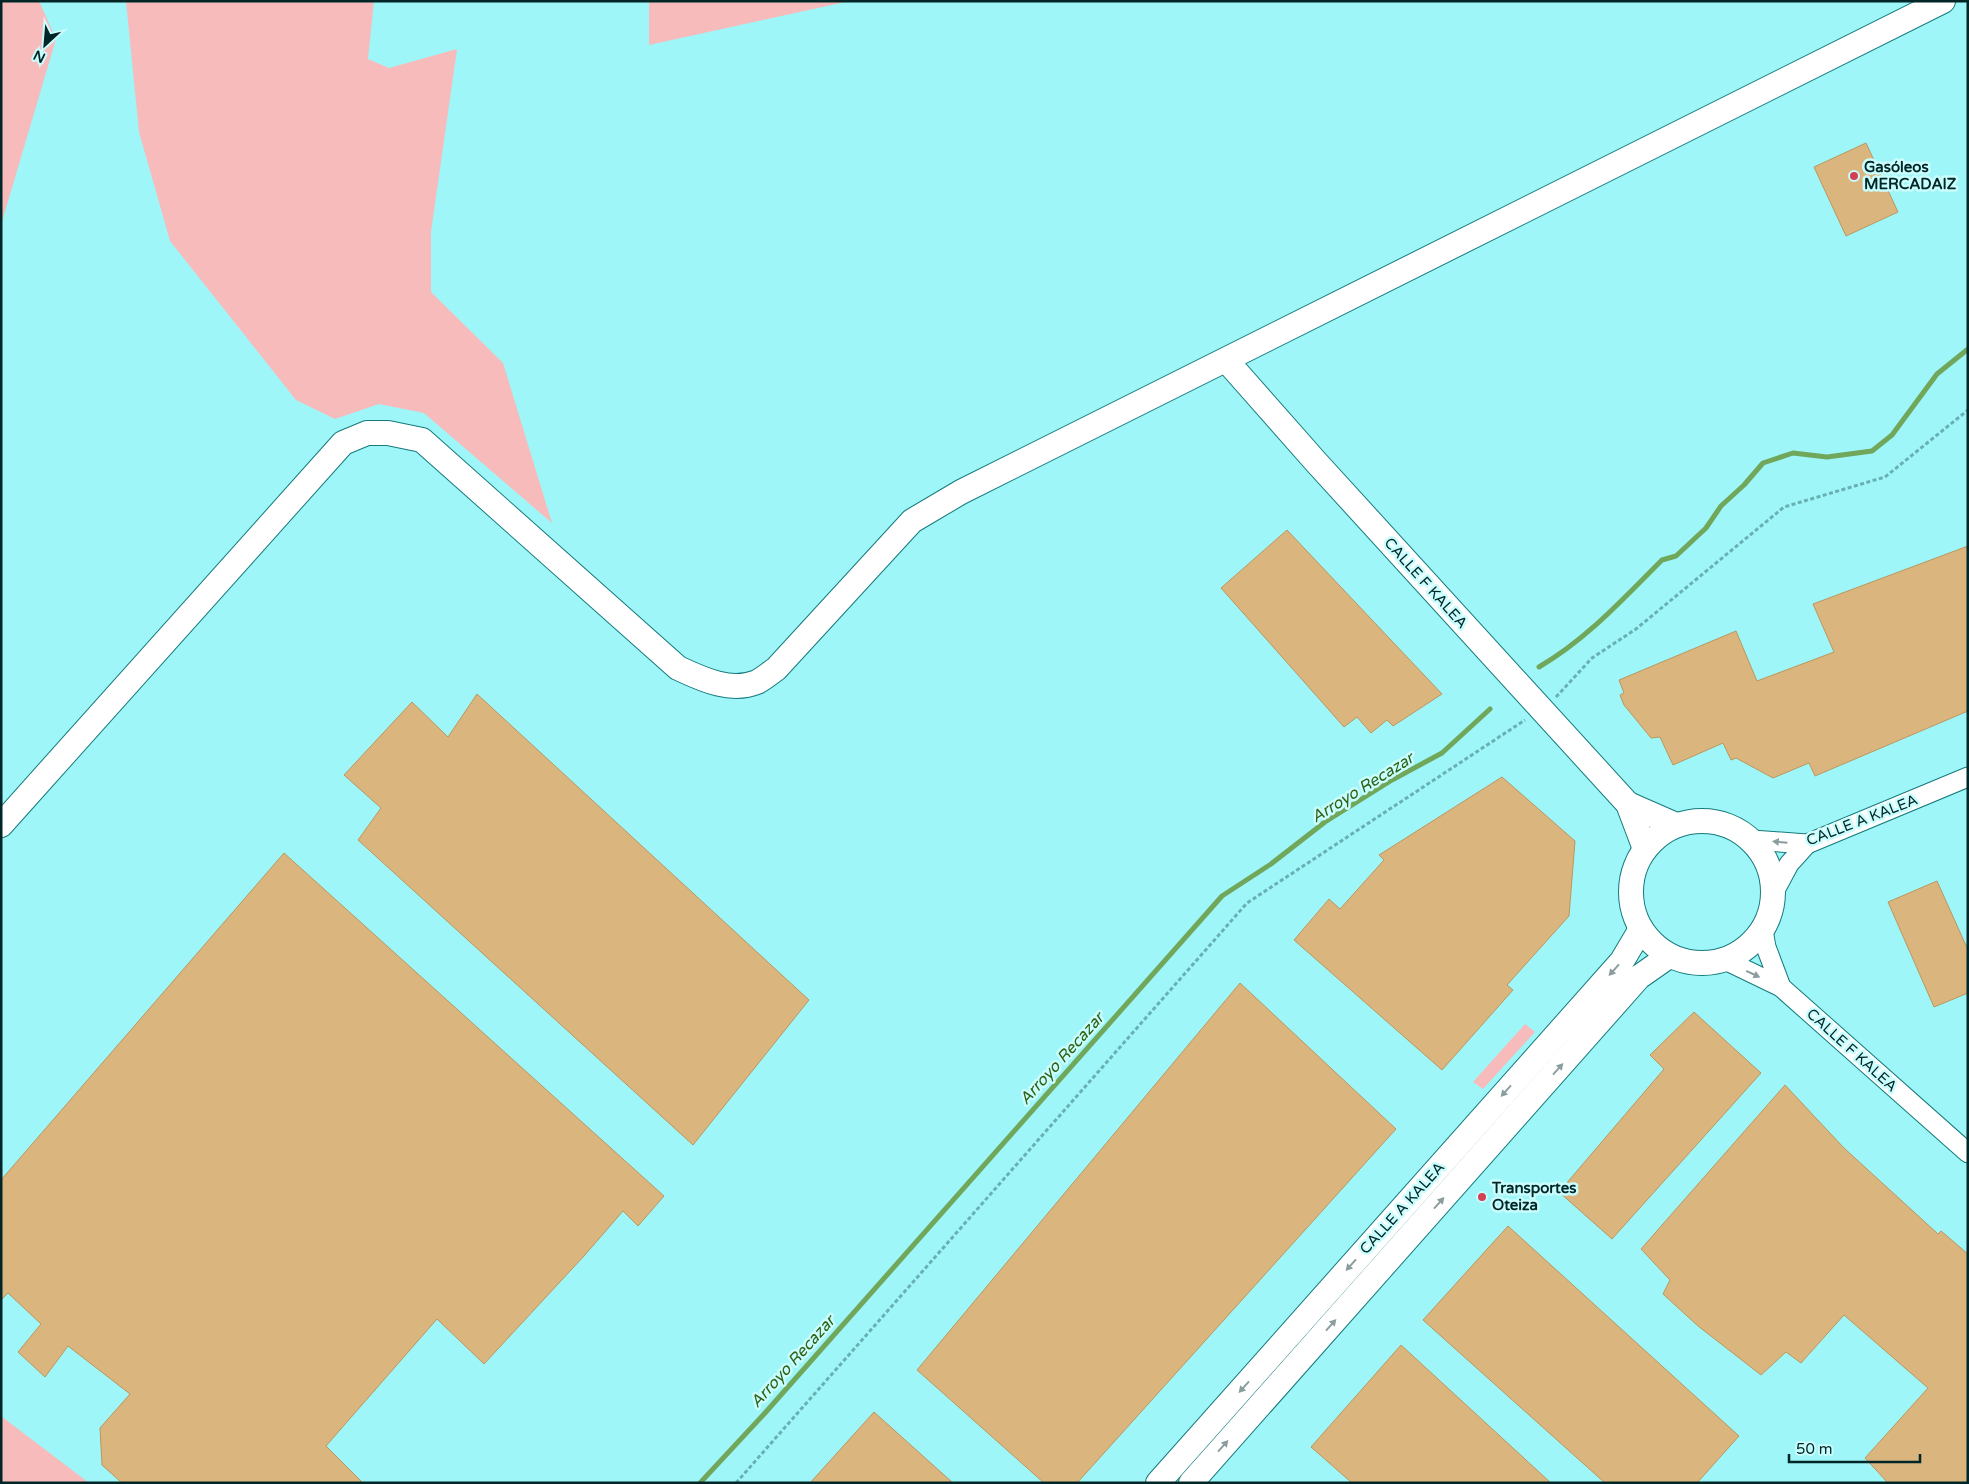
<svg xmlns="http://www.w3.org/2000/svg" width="1969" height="1484" font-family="'Varela Round',sans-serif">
<rect width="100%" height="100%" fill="#9ef6f8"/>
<!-- green -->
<g fill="#f8bbbc">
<path d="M1,1H39L56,39L1,225Z"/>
<path d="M126,1H374L368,59L389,68L457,49L431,232V292L503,363L552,523L424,413L379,404L335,419L296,400L170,241L139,132Z"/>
<path d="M649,1H850L649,45Z"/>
<path d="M1525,1024L1535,1032L1483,1089L1473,1082Z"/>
<path d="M1,1416L89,1483H1Z"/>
</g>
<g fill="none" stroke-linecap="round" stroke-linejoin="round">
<!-- stream -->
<g stroke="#70a75b" stroke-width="5">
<path d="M1539,667C1587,639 1623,599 1662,560L1676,556L1706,528L1721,506L1744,485L1763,463L1793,453L1827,457L1872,451L1892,435L1937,374L1968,349"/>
<path d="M700,1483L765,1413L1222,896L1271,864L1325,822L1392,780L1442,753L1490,709"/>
</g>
</g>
<!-- building -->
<g fill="#dab57d" stroke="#bb975f">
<path d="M1866,143L1898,212L1846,236L1814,167Z"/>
<path d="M1287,530L1442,694L1393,726L1387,720L1371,733L1357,717L1344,727L1221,588Z"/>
<path d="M1968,546V711L1815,776L1809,763L1773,778L1736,758L1731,760L1723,743L1673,765L1660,737L1651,738L1624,705L1620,695L1624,693L1619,680L1736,631L1757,681L1834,652L1813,604Z"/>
<path d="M477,694L809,1000L693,1145L358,840L381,808L344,775L412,702L448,737Z"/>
<path d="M1502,777L1575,841L1569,916L1507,985L1513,990L1442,1070L1294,940L1329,899L1340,909L1384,860L1379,855Z"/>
<path d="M284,853L664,1196L638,1226L623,1211L584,1256L484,1364L437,1319L326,1446L363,1483H122L102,1465L100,1428L130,1394L68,1346L45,1377L18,1352L41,1324L8,1293L1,1300V1180Z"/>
<path d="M1937,881L1968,950V993L1934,1007L1888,902Z"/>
<path d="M1240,983L1396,1129L1077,1483H1044L917,1370Z"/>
<path d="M1694,1012L1761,1073L1612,1239L1559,1192L1664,1069L1650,1055Z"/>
<path d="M1785,1085L1844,1148L1938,1234L1941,1231L1968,1254V1483H1888L1865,1458L1928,1388L1844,1315L1801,1363L1786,1352L1761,1375L1698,1326L1663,1294L1670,1280L1641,1249Z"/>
<path d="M1508,1226L1739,1436L1697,1483H1605L1423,1320Z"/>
<path d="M1401,1345L1551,1483H1352L1311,1447Z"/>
<path d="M874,1412L953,1483H810Z"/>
</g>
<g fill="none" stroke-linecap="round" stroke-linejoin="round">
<!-- minor casing -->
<g stroke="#167a7c" stroke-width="21">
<g id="minor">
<path d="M1752,840L1807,844L1968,777"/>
<path d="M1774,892L1789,864L1807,844"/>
<path d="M1763,930L1766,947L1781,987L1968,1153"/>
<path d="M1725,960L1781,987"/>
</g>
</g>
<!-- tertiary casing -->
<g stroke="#167a7c" stroke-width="26">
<g id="tertiary">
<path d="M1226,360L1316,462L1628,804L1645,849"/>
<path d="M1628,804L1676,825"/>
<circle cx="1702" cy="892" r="71"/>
<path d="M1,825L343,443L367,433H388L422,440L678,668C702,679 730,693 757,682C763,679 770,673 776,669L912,521L961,492L1943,1"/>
<path d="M1158,1483L1622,961L1641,929"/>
<path d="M1191,1483L1639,977L1669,956"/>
</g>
</g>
<!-- path -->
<g stroke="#69b0b2" stroke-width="3" stroke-dasharray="4 2.5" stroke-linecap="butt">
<path d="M1556,697L1592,658L1636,629L1784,507L1885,477L1968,410"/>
<path d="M736,1483L1247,903L1525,720"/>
</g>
<!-- minor -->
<use href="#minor" stroke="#fff" stroke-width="19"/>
<!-- tertiary -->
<use href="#tertiary" stroke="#fff" stroke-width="24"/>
</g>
<!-- one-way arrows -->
<defs><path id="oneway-solid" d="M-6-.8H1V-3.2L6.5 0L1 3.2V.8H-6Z" transform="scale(1.25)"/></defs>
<g fill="#8c9d9e">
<use href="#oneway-solid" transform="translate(1780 842) rotate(-175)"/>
<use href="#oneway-solid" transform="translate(1614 970) rotate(132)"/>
<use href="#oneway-solid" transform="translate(1753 974) rotate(25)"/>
<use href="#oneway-solid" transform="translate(1558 1069) rotate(-48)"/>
<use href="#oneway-solid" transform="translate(1506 1091) rotate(132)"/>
<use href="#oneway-solid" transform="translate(1439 1203) rotate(-48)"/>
<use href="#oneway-solid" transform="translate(1351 1265) rotate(132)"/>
<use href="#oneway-solid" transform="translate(1331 1325) rotate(-48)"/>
<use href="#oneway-solid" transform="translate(1244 1387) rotate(132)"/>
<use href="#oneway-solid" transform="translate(1223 1446) rotate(-48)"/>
</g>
<!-- markers -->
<g fill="#d14153" stroke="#cafdfd" stroke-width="2">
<circle cx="1854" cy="176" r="5"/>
<circle cx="1482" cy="1197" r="5"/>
</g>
<g text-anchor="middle" stroke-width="5" stroke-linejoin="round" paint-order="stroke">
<!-- poi labels -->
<g font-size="15" font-weight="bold" fill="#002627" stroke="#cafdfd" text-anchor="start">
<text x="1864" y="172">Gasóleos<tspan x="1864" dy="17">MERCADAIZ</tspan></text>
<text x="1492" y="1193">Transportes<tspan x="1492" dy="17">Oteiza</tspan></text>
</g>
<!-- street labels -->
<g font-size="15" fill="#002627" stroke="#cafdfd">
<text transform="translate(1426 583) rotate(48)" y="5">CALLE F KALEA</text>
<text transform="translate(1862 820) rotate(-21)" y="5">CALLE A KALEA</text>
<text transform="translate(1852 1050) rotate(42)" y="5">CALLE F KALEA</text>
<text transform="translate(1402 1208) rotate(-48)" y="5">CALLE A KALEA</text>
</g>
<!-- water labels -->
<g font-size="16" font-style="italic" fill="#2d6012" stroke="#cafdfd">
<text transform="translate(1362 787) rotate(-32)" y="6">Arroyo Recazar</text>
<text transform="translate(1061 1058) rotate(-48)" y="6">Arroyo Recazar</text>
<text transform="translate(792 1361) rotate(-48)" y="6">Arroyo Recazar</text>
</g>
</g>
<!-- border -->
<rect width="1969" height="1484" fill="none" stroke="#002627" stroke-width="5"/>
<!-- north arrow -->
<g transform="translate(45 45) rotate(206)" stroke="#cafdfd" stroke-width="4" paint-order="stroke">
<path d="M0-4L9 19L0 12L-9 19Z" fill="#002627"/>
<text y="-8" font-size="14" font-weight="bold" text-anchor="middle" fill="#002627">N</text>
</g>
<!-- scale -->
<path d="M1789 1454v8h131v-8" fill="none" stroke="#002627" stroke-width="2.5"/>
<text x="1796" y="1454" font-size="15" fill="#002627" stroke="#cafdfd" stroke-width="4" paint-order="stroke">50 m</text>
</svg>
